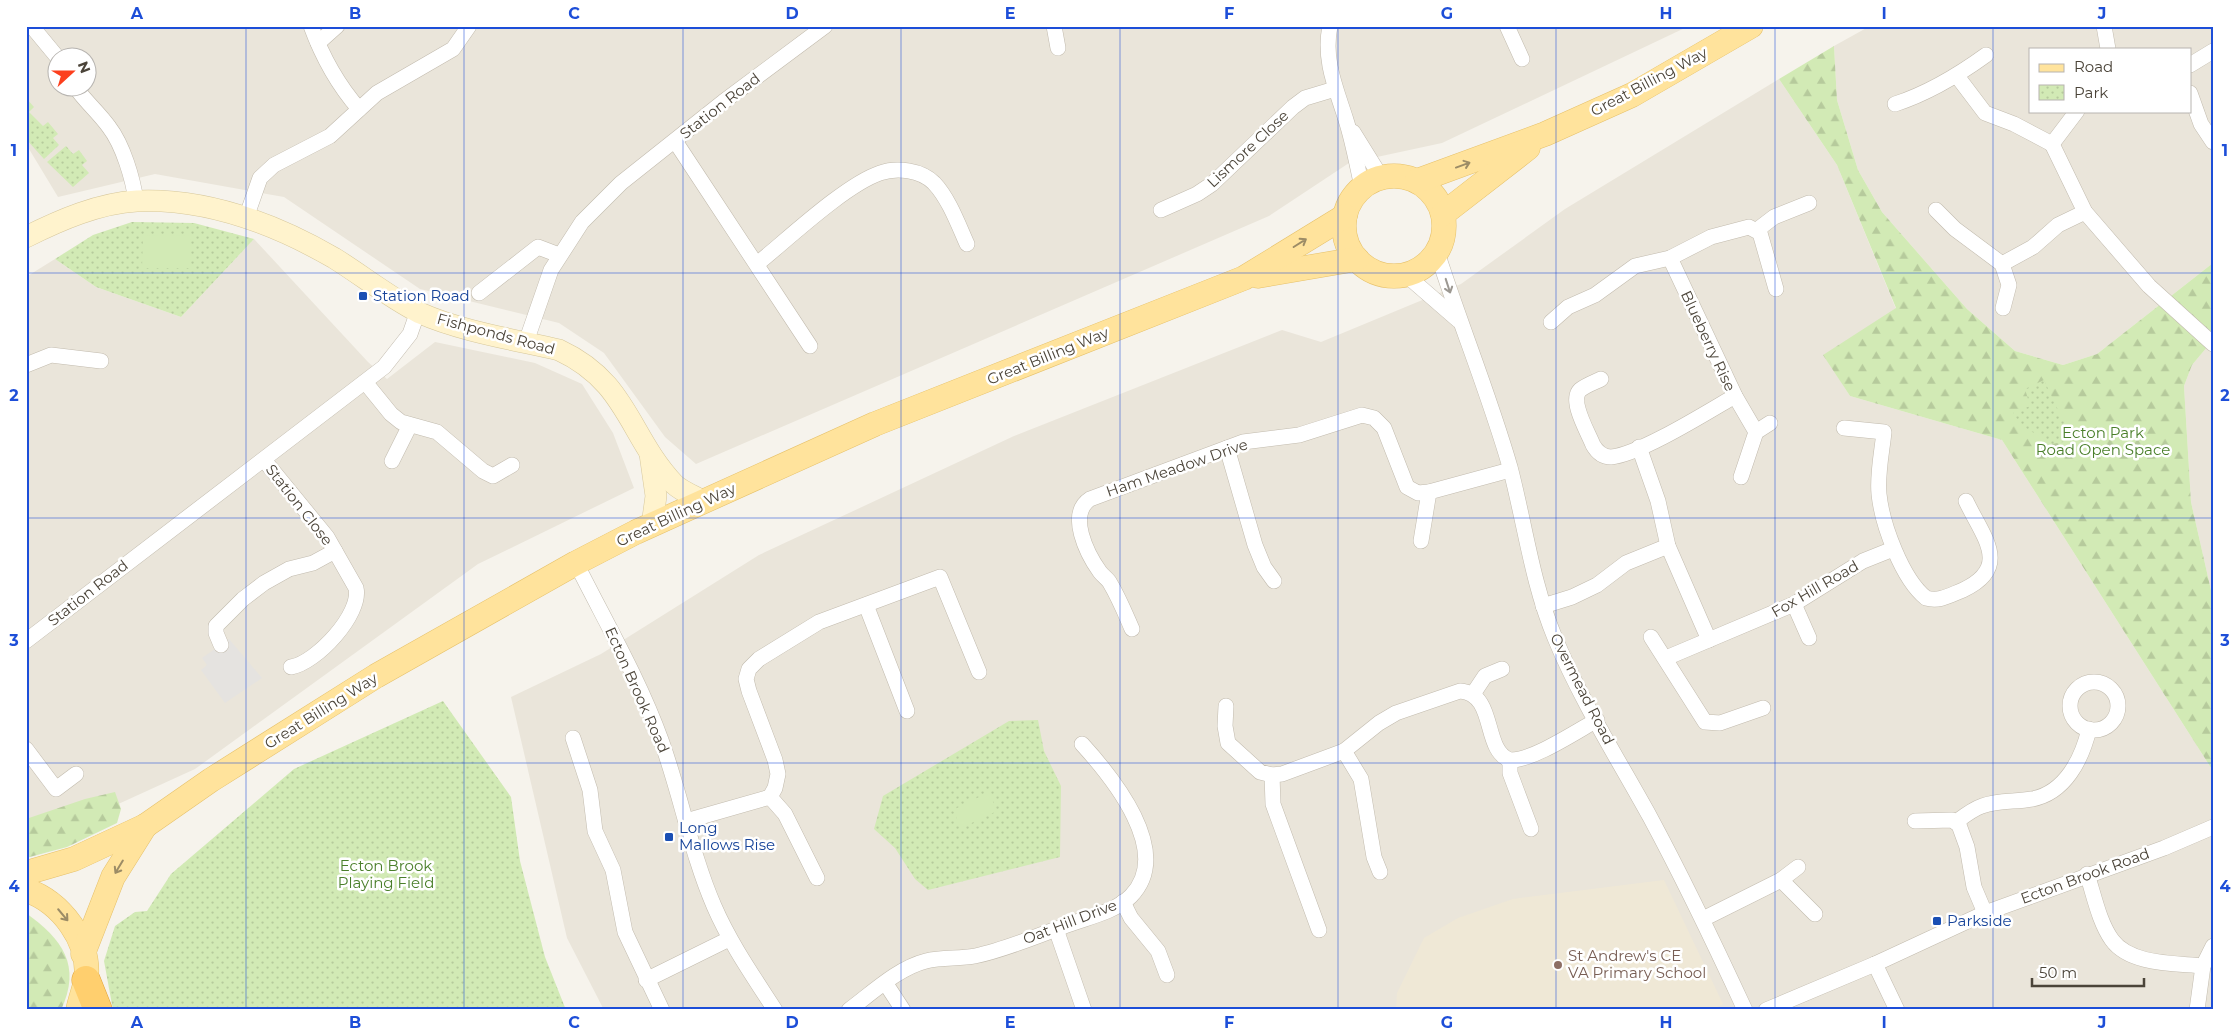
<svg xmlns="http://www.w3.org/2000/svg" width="2239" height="1036" font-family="Montserrat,sans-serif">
<defs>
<pattern id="forest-firs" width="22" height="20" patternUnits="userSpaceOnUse" patternTransform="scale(1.25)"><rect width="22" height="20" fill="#d2eab5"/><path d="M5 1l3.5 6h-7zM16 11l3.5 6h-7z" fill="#b6ca9c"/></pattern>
<pattern id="park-dots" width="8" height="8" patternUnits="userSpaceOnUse" patternTransform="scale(1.25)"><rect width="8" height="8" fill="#d2eab5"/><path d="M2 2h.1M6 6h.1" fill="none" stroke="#b6ca9c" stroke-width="1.8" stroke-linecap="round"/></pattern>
</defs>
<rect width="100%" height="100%" fill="#f6f3ec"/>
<!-- residential -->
<g fill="#eae5da" fill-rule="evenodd">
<path d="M26,26H1689L1442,143L1349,163L1269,216L696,464L665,437L604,353L559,323L420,289L284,197L155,174L58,197L26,144ZM58,58H88V88H58Z"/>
<path d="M1870,26H2213V263L2097,354L2063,365L2015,351L1967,309L1882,212L1858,170L1837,100L1834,46ZM2030,49H2190V111H2030Z"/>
<path d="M1779,79L1837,165L1896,309L1824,355L1850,396L2002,440L2213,771V1010H604L567,938L511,697L601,654L759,555L1014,436L1282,330L1321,342L1461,284L1565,209Z"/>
<path d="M254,239L368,362L387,379L435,342L535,363L582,384L613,433L634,488L478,564L195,769L103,811L26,834V277L55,259L96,287L181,317Z"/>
<path d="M2213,340V599L2191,502L2184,386L2192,365Z"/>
</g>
<!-- education -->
<path fill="#efe8d6" d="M1664,880L1723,1004L1712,1010H1396L1397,993L1424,938L1458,918L1513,899Z"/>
<!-- forest -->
<g fill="url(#forest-firs)">
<path d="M1834,46L1837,100L1858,170L1882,212L1967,309L2015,351L2063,365L2097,354L2213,263V340L2192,365L2184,386L2191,502L2213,599V771L2002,440L1850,396L1823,355L1896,308L1837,165L1779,79Z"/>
<path d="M115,792L121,809L117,823L67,847L26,858V819L85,799Z"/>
<path d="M26,913C62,939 82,965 61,1010H26Z"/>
</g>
<!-- park -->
<g fill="url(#park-dots)">
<path d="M26,98L34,107L29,112L43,126L48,122L58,134L53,138L59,145L44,159L26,139Z"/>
<path d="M66,146L73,154L79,150L87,161L82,165L89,173L73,187L47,162Z"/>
<path d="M132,222L194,223L254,239L181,317L96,287L55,259L93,235Z"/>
<path d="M2044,380L2057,408L2075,440L2052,444L2021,425L2013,413L2030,406L2025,389Z"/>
<path d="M443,701L511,797L520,861L545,957L566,1010H113L104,961L115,926L135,912L147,911L171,874L294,769Z"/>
<path d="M1038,720L1044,751L1061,786L1060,857L928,890L915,879L895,848L874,829L883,796L1009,721Z"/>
</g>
<!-- pitch -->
<g fill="#d2eab5">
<path d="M143,235L191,236L190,268H142Z"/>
<path d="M989,792L997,811L961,828L953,810Z"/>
</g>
<!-- parking -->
<path fill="#e5e3e0" d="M229,639L262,678L225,703L201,670L207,665L202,658Z"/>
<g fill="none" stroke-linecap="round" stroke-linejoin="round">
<!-- street casing -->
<g stroke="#c2bbae" stroke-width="16">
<g id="street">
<path d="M311,26C322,56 338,85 359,109"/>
<path d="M1054,26L1058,48"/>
<path d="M1330,26C1323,60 1336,88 1346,120C1353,142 1357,165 1362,187"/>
<path d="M1507,26L1522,59"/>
<path d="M2104,26L2108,49"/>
<path d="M34,29L58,58"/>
<path d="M318,43L337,26"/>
<path d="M2190,65L2213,51"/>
<path d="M1957,76L1985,113L2014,124L2052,144"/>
<path d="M76,88C86,102 99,113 109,127C123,145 133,179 136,201"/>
<path d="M2190,93L2201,124L2213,142"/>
<path d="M1895,104C1929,93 1957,76 1986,55"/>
<path d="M1353,132L1381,177"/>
<path d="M675,141L810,346"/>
<path d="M2052,144L2085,212L2149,286L2213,344"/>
<path d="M2052,144L2077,111"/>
<path d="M1161,210L1197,194L1212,184L1293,107L1305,98L1335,89"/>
<path d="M1936,210L1955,229L2002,264L2009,285L2003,308"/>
<path d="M246,218L260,178L274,165L330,136L377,93L453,49L469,26"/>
<path d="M1757,230L1774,217L1809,203"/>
<path d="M1437,252C1460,324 1489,394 1510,467C1525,524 1532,583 1555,638C1580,699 1618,759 1650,817C1684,880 1715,945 1745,1010"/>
<path d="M1670,258L1735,396L1756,432"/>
<path d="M757,264C788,239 845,185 880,173C897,167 921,170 934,183C949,199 958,224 967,244"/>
<path d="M2002,264L2033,247L2058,225L2085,212"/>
<path d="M1405,274L1458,320"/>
<path d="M479,293L538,247L559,255"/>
<path d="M1551,322L1568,307L1595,295L1635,266L1670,258L1711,237L1749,227L1760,233L1776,289"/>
<path d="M526,342L551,270L582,222L621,183L723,102L825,26"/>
<path d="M26,365L51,355L101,361"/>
<path d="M1601,379C1595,382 1586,385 1580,390C1569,401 1588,432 1593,445C1597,452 1603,457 1611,457C1639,455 1709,411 1735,396"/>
<path d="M365,382L391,414L401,422L437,432L483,471L493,476L512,465"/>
<path d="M1844,428L1884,432C1882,452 1877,474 1879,494C1882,524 1902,579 1926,598C1940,602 1950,595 1963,590C2012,567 1983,537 1966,501"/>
<path d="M1639,447L1658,501L1668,546L1709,640"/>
<path d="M1227,448L1255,545L1264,567L1274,581"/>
<path d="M264,460L327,537L356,588C362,614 316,663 291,667"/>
<path d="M392,461L410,425"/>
<path d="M1741,477L1756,432L1770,423"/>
<path d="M1421,541L1429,492"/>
<path d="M576,563C605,621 639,679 661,740C681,795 691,853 714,906C730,943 753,976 775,1010"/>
<path d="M1794,604L1809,638"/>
<path d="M866,605L907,711"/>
<path d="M1543,606L1572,597L1597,585L1626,563L1668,546"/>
<path d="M1132,629C1125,613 1119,598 1110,583C1108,579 1103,576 1100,572C1087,554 1067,514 1090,499L1243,442L1299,435L1362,415L1374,418L1384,428L1407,487L1418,493L1429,492L1510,470"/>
<path d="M1651,637L1705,722L1720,723L1763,708"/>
<path d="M26,641L384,367L410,334L418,311"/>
<path d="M221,645L216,633V626L243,599L264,583L289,569L313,563L335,551"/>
<path d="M1666,658L1794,604L1863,561L1893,549"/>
<circle cx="2094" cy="706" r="24"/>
<path d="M1473,694L1485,676L1502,669"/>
<path d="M1226,706L1225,726L1228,743L1260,772L1272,775L1282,774L1344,751L1379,723L1396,713L1460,691C1497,694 1482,750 1510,760C1532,761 1577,731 1597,720"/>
<path d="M573,738L590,790L595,831L613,870L625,932L662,1010"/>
<path d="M26,749L56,789L76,774"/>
<path d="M1344,751L1361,779L1374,857L1380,872"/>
<path d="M1510,760V773L1531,829"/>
<path d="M1272,775L1273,804L1319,930"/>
<path d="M770,797L785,814L817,878"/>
<path d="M686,821L770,797L775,788L778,774L775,760L749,691L746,679L749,669L759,659L819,622L940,577L979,672"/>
<path d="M1915,821L1952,820L1959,825L1967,847L1974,887L1985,913"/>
<path d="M1956,822C1964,816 1973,809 1982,806C1998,800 2015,802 2032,799C2065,793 2082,759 2089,729"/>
<path d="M2087,874C2094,895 2099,922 2112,940C2130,965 2175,963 2203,966"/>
<path d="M1781,880L1798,867"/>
<path d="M1123,902L1131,918L1158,951L1167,975"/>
<path d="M1703,919L1781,880L1815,914"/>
<path d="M1056,929L1084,1010"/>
<path d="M1875,964L1897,1010"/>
<path d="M646,980L729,939"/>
<path d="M886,984L903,1010"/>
<path d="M849,1010C872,993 898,968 926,961C942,957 959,959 975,956C1004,950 1034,937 1062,927C1084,918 1114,913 1131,896C1174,852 1112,777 1082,744"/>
<path d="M1766,1010L1875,964L1985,913L2164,848L2213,827"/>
<path d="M2197,1010L2203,966L2213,946"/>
</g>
</g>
<!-- secondary casing -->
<g stroke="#d6c79b" stroke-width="22">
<g id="secondary">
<path d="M26,237C60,220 99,203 137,201C206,198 275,224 334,258C363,276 390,298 420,313C460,331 516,340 559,350C628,382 628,435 674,484C681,491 694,496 703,501"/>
<path d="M650,454L656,496L652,525"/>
</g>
</g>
<!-- primary casing -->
<g stroke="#e6c16a" stroke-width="25">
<g id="primary">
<circle cx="1394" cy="226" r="50"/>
<path d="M1417,181L1545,134L1632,95L1751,26"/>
<path d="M1443,214L1528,148"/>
<path d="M1258,276L1357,259"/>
<path d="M26,873L74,859L145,826L211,780L376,676L576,563L636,532L875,424L1244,278L1345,216"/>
<path d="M26,890C61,902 91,941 86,980C84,990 80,1000 78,1010"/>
<path d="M83,954L113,877L145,826"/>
</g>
</g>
<!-- highway casing -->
<g stroke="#e0a43c" stroke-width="29">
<path id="highway" d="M86,980L98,1010"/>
</g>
<!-- street -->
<use href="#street" stroke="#fff" stroke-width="15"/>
<!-- secondary -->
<use href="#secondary" stroke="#fff3cd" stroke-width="21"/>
<!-- primary -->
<use href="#primary" stroke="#ffe39c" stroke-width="24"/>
<!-- highway -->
<use href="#highway" stroke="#ffcf6e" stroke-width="28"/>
</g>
<!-- one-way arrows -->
<defs><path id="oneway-shaft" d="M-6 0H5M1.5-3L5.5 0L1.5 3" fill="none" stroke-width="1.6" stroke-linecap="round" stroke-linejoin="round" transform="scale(1.25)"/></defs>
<g stroke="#9c8c66">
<use href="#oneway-shaft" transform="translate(1463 165) rotate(-20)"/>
<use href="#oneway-shaft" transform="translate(1300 243) rotate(-32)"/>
<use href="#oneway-shaft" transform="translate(119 867) rotate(121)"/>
<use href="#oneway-shaft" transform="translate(63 915) rotate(50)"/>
</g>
<use stroke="#9c9892" href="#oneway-shaft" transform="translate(1448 286) rotate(72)"/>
<!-- grid -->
<path fill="none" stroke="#1d4ed8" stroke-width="1" stroke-opacity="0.55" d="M246,26V1010M464,26V1010M683,26V1010M901,26V1010M1120,26V1010M1338,26V1010M1556,26V1010M1775,26V1010M1993,26V1010M26,273H2213M26,518H2213M26,763H2213"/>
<!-- markers -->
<g fill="#1a4fb4" stroke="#fff" stroke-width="2">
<rect x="358" y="291" width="10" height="10" rx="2.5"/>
<rect x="664" y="832" width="10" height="10" rx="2.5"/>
<rect x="1932" y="916" width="10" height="10" rx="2.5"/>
</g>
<circle fill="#8d6e63" stroke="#fff" stroke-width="2" cx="1558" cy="965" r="5"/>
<g text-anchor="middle" stroke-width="5" stroke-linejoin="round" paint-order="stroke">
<!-- street labels -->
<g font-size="15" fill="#4b4439" stroke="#fff">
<text transform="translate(1649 82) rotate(-28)" y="5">Great Billing Way</text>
<text transform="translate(720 106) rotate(-38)" y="5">Station Road</text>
<text transform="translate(1248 149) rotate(-43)" y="5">Lismore Close</text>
<text transform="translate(496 334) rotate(15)" y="5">Fishponds Road</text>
<text transform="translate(1708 341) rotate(65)" y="5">Blueberry Rise</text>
<text transform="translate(1048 356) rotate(-22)" y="5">Great Billing Way</text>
<text transform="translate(1177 468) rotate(-19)" y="5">Ham Meadow Drive</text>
<text transform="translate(299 505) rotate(52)" y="5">Station Close</text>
<text transform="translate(676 515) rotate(-25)" y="5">Great Billing Way</text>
<text transform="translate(1815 589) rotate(-30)" y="5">Fox Hill Road</text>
<text transform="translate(88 593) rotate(-38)" y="5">Station Road</text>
<text transform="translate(1582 689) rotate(63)" y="5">Overmead Road</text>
<text transform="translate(637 690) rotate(66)" y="5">Ecton Brook Road</text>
<text transform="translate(321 711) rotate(-32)" y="5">Great Billing Way</text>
<text transform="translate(2085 876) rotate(-20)" y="5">Ecton Brook Road</text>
<text transform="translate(1070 922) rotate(-21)" y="5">Oat Hill Drive</text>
</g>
<!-- transit labels -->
<g font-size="15" fill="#164399" stroke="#fff" text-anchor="start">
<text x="373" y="301">Station Road</text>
<text x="679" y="833">Long<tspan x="679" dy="17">Mallows Rise</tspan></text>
<text x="1947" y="926">Parkside</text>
</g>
<!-- park labels -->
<g font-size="15" fill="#4a7f2a" stroke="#fff">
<text x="2103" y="438">Ecton Park<tspan x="2103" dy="17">Road Open Space</tspan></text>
<text x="386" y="871">Ecton Brook<tspan x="386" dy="17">Playing Field</tspan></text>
</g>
<!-- education labels -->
<g font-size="15" fill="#785e54" stroke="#fff" text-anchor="start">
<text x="1568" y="961">St Andrew's CE<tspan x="1568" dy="17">VA Primary School</tspan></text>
</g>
</g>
<!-- border -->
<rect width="2239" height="1036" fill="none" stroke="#ffffff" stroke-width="55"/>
<!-- legend -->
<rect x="2029" y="48" width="162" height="65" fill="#ffffff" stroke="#b7b4b0"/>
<rect x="2039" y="64" width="25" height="8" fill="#ffe39c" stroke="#b7b4b0"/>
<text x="2074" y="72" font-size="15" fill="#4b4439">Road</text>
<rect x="2039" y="85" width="25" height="15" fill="url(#park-dots)" stroke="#b7b4b0"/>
<text x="2074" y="98" font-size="15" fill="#4b4439">Park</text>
<!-- north arrow -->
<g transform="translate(72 72) rotate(69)"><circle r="24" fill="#ffffff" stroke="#b7b4b0"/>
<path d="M0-4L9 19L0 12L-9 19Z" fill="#fc3f1d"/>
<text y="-8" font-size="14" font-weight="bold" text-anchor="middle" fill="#4b4439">N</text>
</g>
<!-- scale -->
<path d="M2032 978v8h112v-8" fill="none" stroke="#4b4439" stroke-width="2.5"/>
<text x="2039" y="978" font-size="15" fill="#4b4439" stroke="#ffffff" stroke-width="4" paint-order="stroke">50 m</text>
<rect x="28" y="28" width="2184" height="980" fill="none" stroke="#1d4ed8" stroke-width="2"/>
<g font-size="16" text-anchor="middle" font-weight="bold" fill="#1d4ed8">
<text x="137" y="19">A</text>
<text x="355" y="19">B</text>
<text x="574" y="19">C</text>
<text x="792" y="19">D</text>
<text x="1010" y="19">E</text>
<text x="1229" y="19">F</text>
<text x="1447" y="19">G</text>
<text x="1666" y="19">H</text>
<text x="1884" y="19">I</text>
<text x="2102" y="19">J</text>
<text x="14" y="156">1</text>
<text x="2225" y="156">1</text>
<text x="14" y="401">2</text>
<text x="2225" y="401">2</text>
<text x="14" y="646">3</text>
<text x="2225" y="646">3</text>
<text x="14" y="892">4</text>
<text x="2225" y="892">4</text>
<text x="137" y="1028">A</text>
<text x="355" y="1028">B</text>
<text x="574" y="1028">C</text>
<text x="792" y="1028">D</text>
<text x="1010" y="1028">E</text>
<text x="1229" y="1028">F</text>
<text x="1447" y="1028">G</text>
<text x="1666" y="1028">H</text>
<text x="1884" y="1028">I</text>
<text x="2102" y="1028">J</text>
</g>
</svg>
